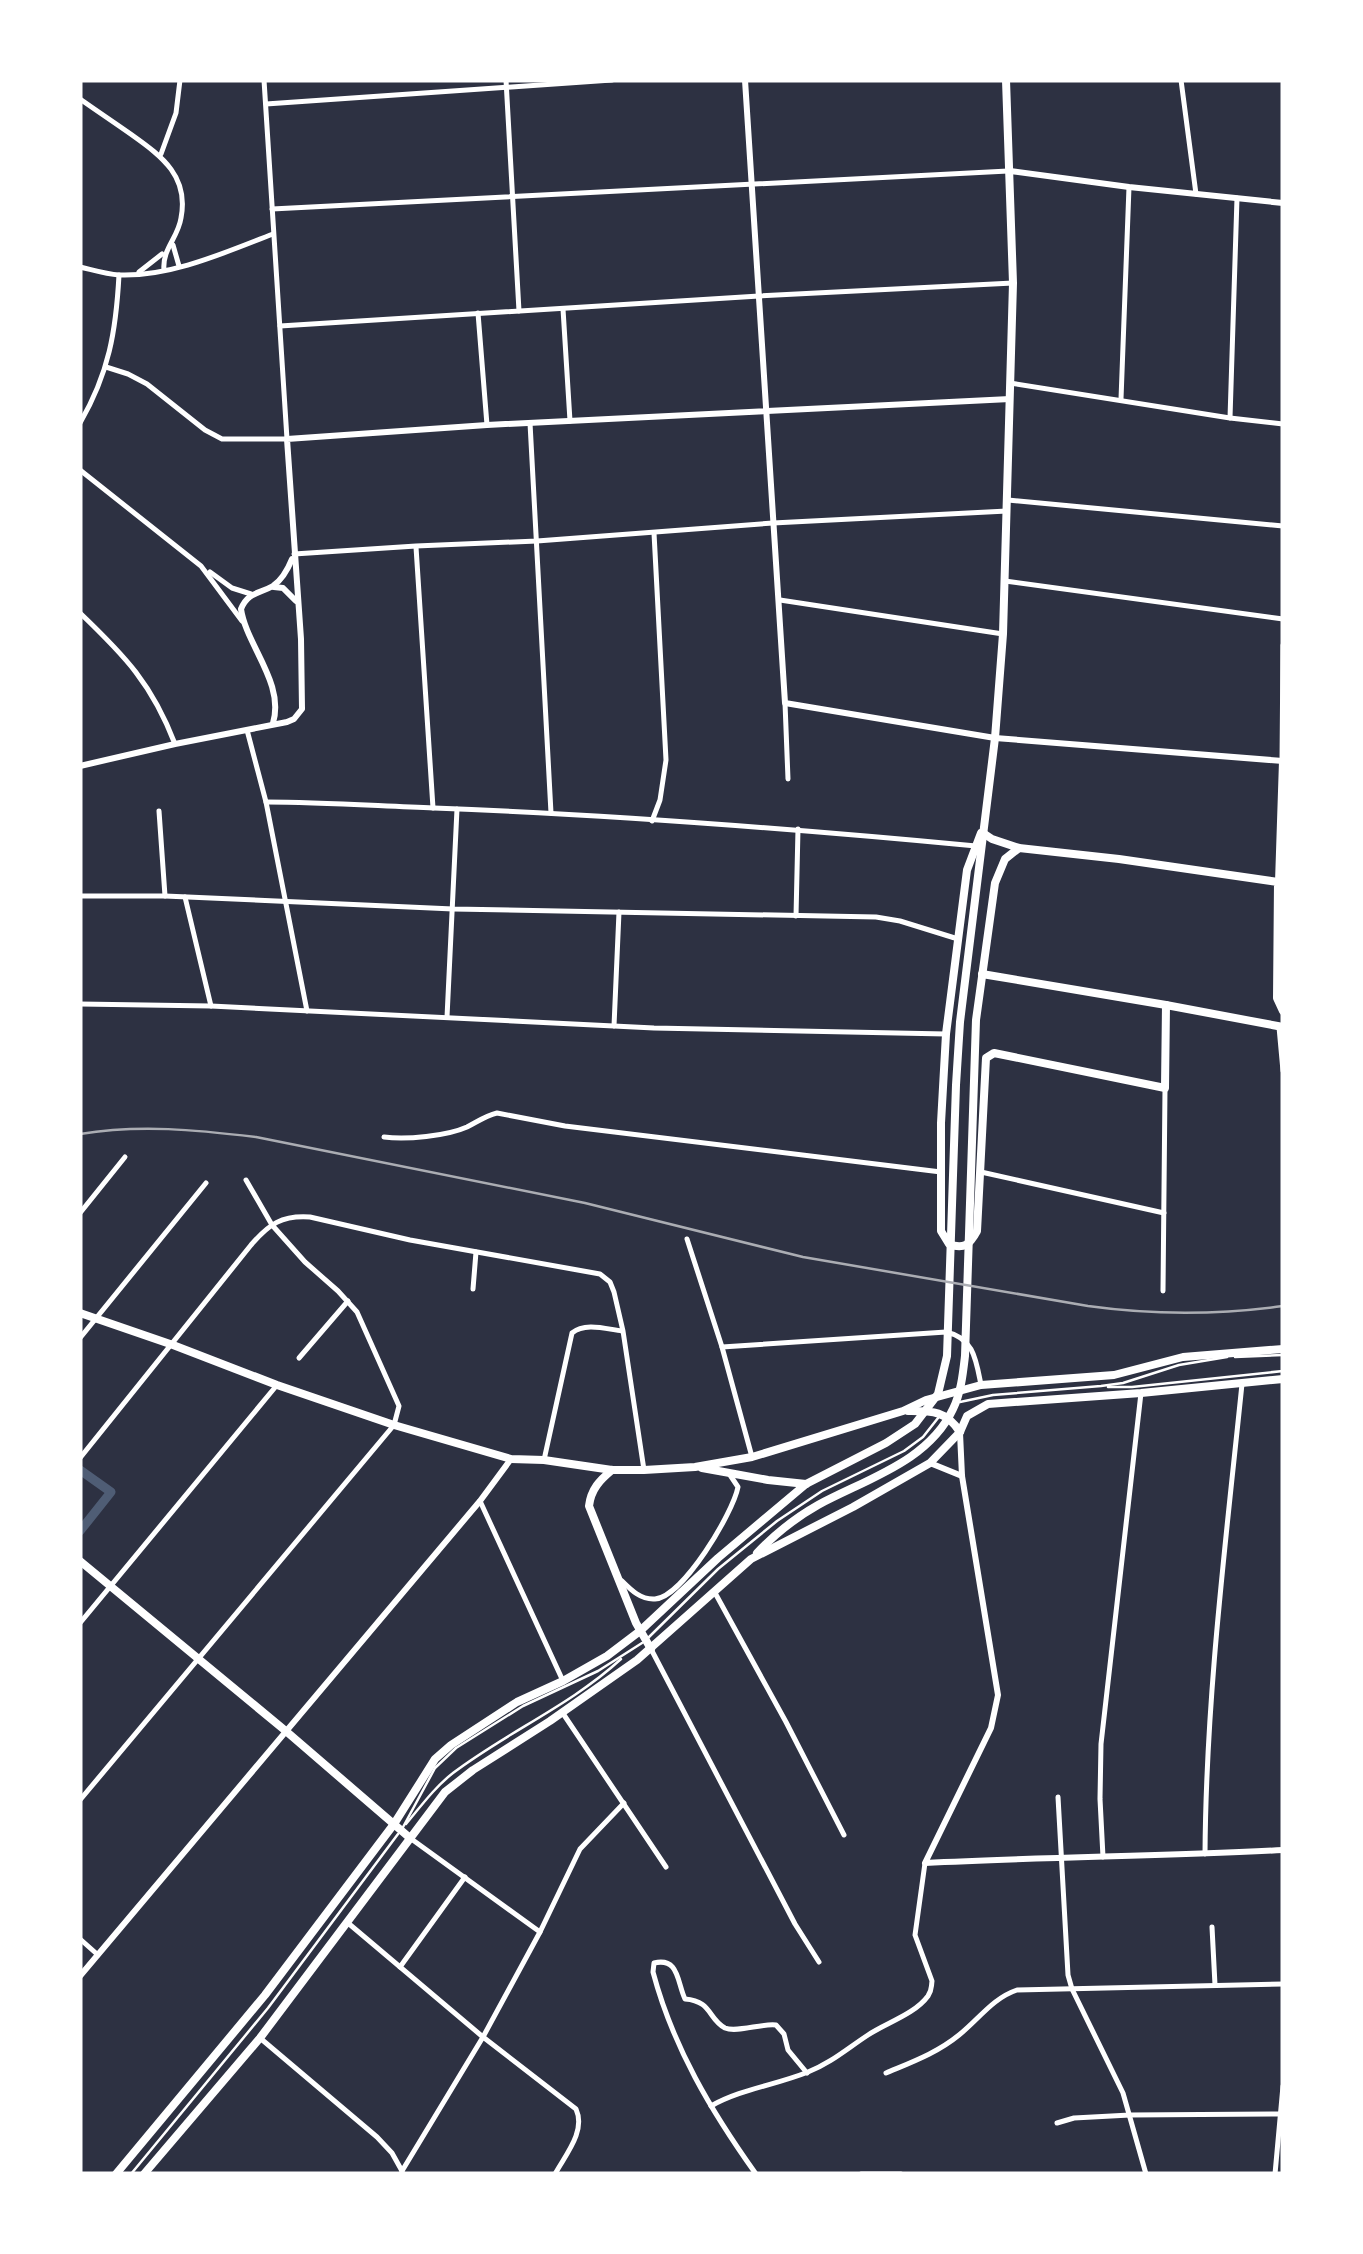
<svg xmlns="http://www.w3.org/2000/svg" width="1363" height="2254" font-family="'Varela Round',sans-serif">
<rect width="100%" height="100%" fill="#2d3142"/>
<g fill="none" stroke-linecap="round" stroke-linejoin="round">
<!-- canal -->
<path stroke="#4f5d75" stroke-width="9" d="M80,1470L111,1492L80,1531"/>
<!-- service -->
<g stroke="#fff" stroke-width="2.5">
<path d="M1235,1357L1283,1355"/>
<path d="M1108,1387H1132L1283,1371"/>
<path d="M960,1402L993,1395L1101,1386L1123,1383L1179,1365L1227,1357"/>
<path d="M648,1638L718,1569L777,1521L822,1491L904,1451L923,1437L938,1418"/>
<path d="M406,1824C421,1806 435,1787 453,1773C507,1732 571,1705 621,1659"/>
<path d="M402,1829L435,1768L456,1748L523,1706L598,1671L642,1643"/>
<path d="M131,2174L268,2008L398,1834"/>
</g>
<!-- minor -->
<g stroke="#fff" stroke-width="5">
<path d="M506,80L519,311"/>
<path d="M1181,80L1196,194"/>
<path d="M80,99C97,111 115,123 132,135C163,157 189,177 181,218C178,238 162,249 164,270"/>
<path d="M266,104L612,80"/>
<path d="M161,154L176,113L180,80"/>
<path d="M272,209L1008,171"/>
<path d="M173,245L179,266"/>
<path d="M80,267C93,270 106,274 119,275C171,277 226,252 273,234"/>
<path d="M139,272L162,254"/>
<path d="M563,309L570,421"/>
<path d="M478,313L487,425"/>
<path d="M280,326L759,296L1013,283"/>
<path d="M106,367L128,374L147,384L205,430L222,439H287L264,80"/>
<path d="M1010,383L1230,418L1283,424"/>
<path d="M1121,399L1129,187"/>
<path d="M1230,418L1237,198"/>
<path d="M80,423C109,373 116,331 119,275"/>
<path d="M530,423L551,813"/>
<path d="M80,470L201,566L242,621"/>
<path d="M1008,500L1283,526"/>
<path d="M416,547L433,808"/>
<path d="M294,554L416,546L537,541L773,523L1007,511"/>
<path d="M210,572L232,588L251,594"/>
<path d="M1005,581L1283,619"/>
<path d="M780,600L1003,634"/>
<path d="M80,613C125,656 152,684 175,744"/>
<path d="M785,703L788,779"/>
<path d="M247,730L266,802L307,1011"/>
<path d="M1282,761L1283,645"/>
<path d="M266,802C322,802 378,806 434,808C615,815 796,829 976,846"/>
<path d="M159,811L165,896"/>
<path d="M652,821L660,800L666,760L654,533"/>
<path d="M80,896H165L453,909L876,917L900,921L958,939"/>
<path d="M185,897L211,1006"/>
<path d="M796,916L798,829"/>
<path d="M80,1004L211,1006L654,1028L946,1034"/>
<path d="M447,1017L457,809"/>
<path d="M614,1026L619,912"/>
<path d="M1279,1027L1283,1071"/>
<path d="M384,1137C406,1140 447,1136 467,1127C477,1122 485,1116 497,1113L565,1126L941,1172"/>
<path d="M981,1172L1164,1213"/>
<path d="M80,1213L125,1157"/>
<path d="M687,1239L722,1347L752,1457"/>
<path d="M473,1289L476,1252"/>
<path d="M1163,1291L1165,1089"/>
<path d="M80,1338L206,1183"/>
<path d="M722,1347L946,1332C974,1338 976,1360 981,1385"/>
<path d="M299,1358L348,1301"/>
<path d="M80,1458L251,1245C269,1224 282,1215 310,1217L410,1240L600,1274L610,1282L614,1292L623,1331L644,1470"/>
<path d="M544,1460L572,1333C585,1322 606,1329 622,1331"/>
<path d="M480,1501L563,1681"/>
<path d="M622,1581C631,1590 641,1600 655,1599C683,1597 733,1513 738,1487L730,1475"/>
<path d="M714,1591L786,1722L844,1835"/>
<path d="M80,1623L277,1385"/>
<path d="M651,1649L795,1924L819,1962"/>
<path d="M562,1712L666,1867"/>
<path d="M1058,1797L1068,1975L1072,1989L1123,2093L1146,2174"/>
<path d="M80,1800L394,1425L399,1406L357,1312L338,1291L305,1262L272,1225L246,1180"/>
<path d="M410,1838L540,1932"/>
<path d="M1205,1854C1206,1697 1226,1540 1242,1384"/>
<path d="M1103,1857L1100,1799L1101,1744L1141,1393"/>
<path d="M348,1923L483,2037L576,2109C586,2131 566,2154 555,2174"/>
<path d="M1212,1927L1215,1985"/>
<path d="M80,1939L98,1955"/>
<path d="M400,1967L465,1877"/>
<path d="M260,2038L377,2137L392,2153L402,2171"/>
<path d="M886,2073C912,2062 937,2053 959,2035C979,2019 993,1998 1017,1990L1283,1984"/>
<path d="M711,2106C741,2089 776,2085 808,2072C831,2063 848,2048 868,2035C886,2023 915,2014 928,1996C932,1990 931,1989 932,1981L915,1935L925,1863"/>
<path d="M1057,2123L1074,2118L1130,2115L1283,2114"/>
<path d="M402,2171L483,2037L540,1932L580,1849L624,1803"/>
<path d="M756,2174C711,2111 673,2047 653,1972L654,1963C679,1957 677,1982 685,1999C712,2001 708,2019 725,2028C737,2033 762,2023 776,2025L784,2034L788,2050L807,2073"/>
<path d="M861,2174H901"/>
<path d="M1275,2174L1283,2086"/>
</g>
<!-- tertiary -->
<g stroke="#fff" stroke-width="6">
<path d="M745,80L785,703L995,738L1283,761"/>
<path d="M1010,171L1129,187L1283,203"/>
<path d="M274,587L283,588L296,601"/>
<path d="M273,723C285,683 246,645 241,609C248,592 259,594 273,586C283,579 288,569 292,559"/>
<path d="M80,766L175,744L287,722L294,719L302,709L301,639L287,439L487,425L1010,399"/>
<path d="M1278,882L1282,761"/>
<path d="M960,1433L962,1476L998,1695L991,1728L925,1863C1045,1857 1164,1856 1283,1850"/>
<path d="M930,1463L962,1476"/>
<path d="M80,1976L480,1501L511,1459"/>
</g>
<!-- secondary -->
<g stroke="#fff" stroke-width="8">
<path d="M981,833L967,870L946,1034L941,1123V1231L949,1244C964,1250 970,1244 977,1231L986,1058L994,1053L1165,1088L1166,1005"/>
<path d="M982,974L1166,1005L1283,1027"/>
</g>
<!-- primary -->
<g stroke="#fff" stroke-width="8">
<path d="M983,833L992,839L1019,848L1119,859L1278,882L1277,998L1283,1011"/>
<path d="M80,1313L173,1345L277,1385L394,1425L511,1459L544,1460L612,1470H644L695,1467L752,1457L903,1411L926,1400L981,1385L1114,1375L1183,1357L1283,1349"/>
<path d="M908,1411C931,1411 946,1410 960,1432"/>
<path d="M702,1468L768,1480L806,1484"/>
<path d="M612,1470C600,1480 591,1489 589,1506L636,1623L651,1649"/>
<path d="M757,1553C775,1534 795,1518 818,1505C866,1479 928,1462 953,1409C961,1393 963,1373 965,1356L976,1020L995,883L1005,859L1019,848"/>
<path d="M80,1561L287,1732L410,1838"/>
<path d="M116,2174L265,1995L394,1824L435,1759L451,1745L517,1702L563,1681L607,1656L640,1631L718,1558L806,1484L886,1443L915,1424L938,1394L947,1356L956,1085L960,1022L995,738L1003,634L1013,283L1006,80"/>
<path d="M144,2174L260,2038L445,1792L473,1770L550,1721L637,1660L751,1559L853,1507L930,1463L960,1432L967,1416L988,1404L1141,1393L1283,1379"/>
</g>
<!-- rail -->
<path stroke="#abadb3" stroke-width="2.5" d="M80,1134C140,1124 197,1130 256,1137L585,1203L803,1257L1088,1306C1153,1315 1217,1315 1283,1306"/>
</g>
<!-- border -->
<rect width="1363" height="2254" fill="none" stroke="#ffffff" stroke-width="165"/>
</svg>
